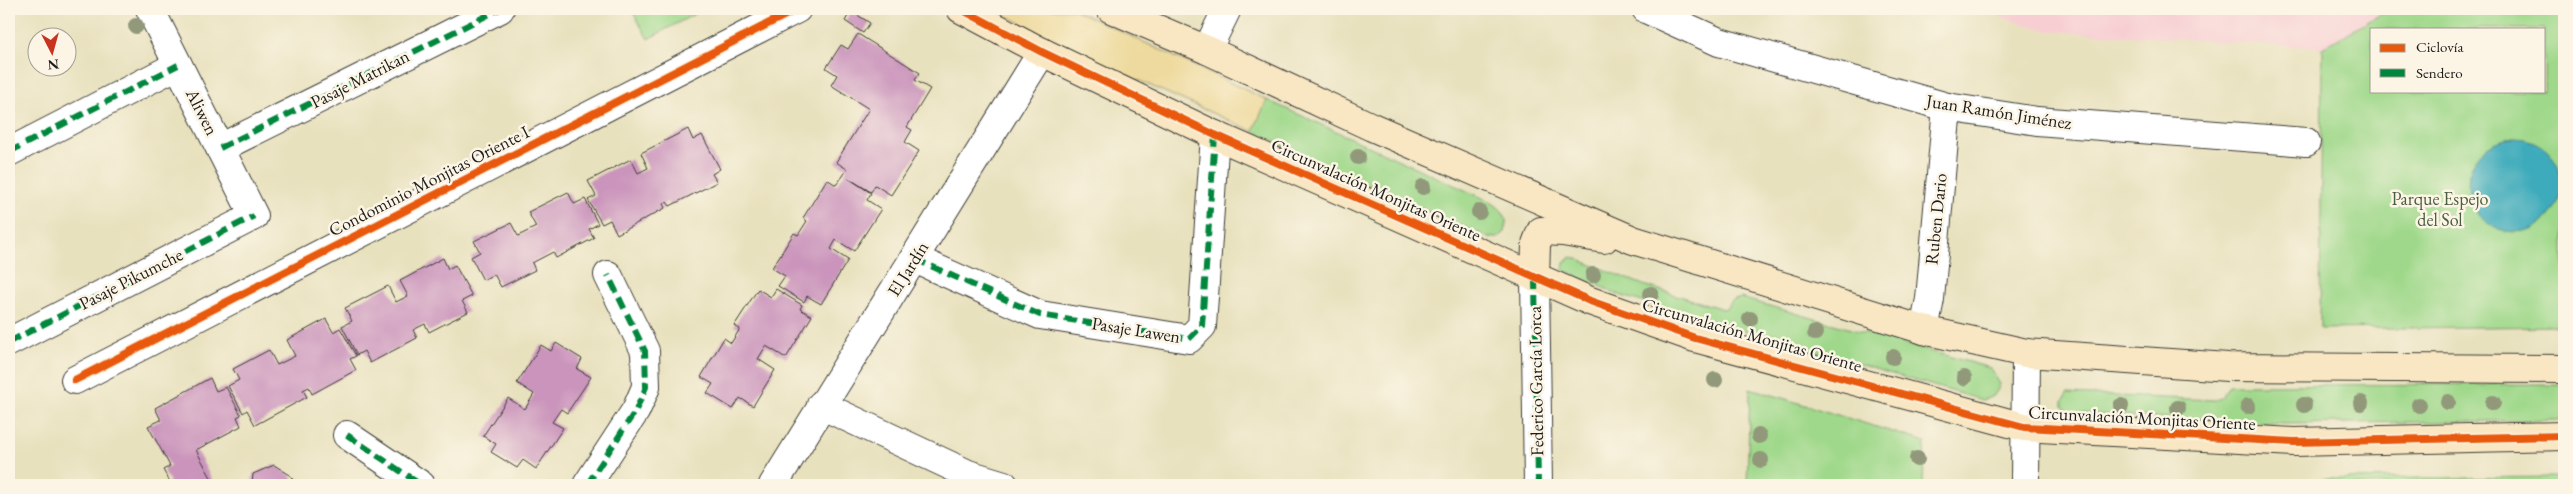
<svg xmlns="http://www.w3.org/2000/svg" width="2573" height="494" font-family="'EB Garamond',serif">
<rect width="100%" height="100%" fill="#fcf5e5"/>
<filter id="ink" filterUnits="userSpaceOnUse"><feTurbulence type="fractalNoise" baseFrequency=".02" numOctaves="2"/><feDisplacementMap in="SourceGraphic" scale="10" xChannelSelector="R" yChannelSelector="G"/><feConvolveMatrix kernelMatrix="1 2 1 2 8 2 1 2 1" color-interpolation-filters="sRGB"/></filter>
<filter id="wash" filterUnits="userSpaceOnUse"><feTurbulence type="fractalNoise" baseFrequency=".0096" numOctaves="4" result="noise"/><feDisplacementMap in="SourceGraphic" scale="20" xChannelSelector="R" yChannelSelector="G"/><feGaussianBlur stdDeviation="1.12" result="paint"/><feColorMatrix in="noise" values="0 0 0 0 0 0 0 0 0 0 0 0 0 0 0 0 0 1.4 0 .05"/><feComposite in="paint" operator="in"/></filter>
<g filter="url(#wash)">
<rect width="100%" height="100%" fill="#e8e1be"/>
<!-- built -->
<path fill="#f7cfd3" d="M1974,9H2390L2322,48L2048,31Z"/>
<!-- green -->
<g fill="#9fd88a" stroke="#5e7a53" fill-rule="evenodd">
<path d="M631,9H704L648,39Z"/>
<path d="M2390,9H2564V326L2320,329L2322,48ZM2372,29H2544V91H2372Z"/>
<path d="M1267,100L1487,200C1500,207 1510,215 1505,232L1498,238L1487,237L1350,178L1253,131Z"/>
<path d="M1572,257L1646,286L1723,309L1726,308L1731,301L1741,298L1990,368L2000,384C1997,394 1992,398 1982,400L1622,296L1563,270L1564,262Z"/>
<path d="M2564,384V420L2284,424L2070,413L2063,407V401L2067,394L2215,400L2221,398L2229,385Z"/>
<path d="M1750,388L1925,442L1923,485H1747Z"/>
<path d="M2564,477V485H2322V479Z"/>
</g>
<!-- sand -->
<path fill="#eeda9e" stroke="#857b5d" d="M994,9H1073L1267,100L1253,131L1081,55Z"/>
<!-- water -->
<circle fill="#3cabbb" stroke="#2c646c" cx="2515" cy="185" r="47"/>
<g id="blocks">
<!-- building -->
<g fill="#ca94bc">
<path d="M851,11L870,23L863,33L845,21Z"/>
<path d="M858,34L920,73L915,80L930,89L907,127L912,130L905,142L919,151L891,195L875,185L871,192L848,178L871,193L867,200L881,209L854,251L836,240L831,249L848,260L821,304L807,296L804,302L778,286L785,276L772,268L794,233L798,235L807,221L803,218L827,179L836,185L843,176L847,169L836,162L869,109L831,85L837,75L826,68L841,45L848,49Z"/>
<path d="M688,129L693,140L702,135L720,169L712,174L717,182L670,206L667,202L663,204L665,208L617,234L610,220L602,224L588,200L596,196L588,181L631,159L638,173L648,168L641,153Z"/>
<path d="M568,192L574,204L585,199L598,224L589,229L594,238L556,258L553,252L532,263L535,270L501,287L494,274L483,280L471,257L480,252L474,241L511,223L518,236L536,227L528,212Z"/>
<path d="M443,258L448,269L455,265L472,296L462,301L468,312L429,332L425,324L413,330L417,338L370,363L364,351L357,355L342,326L352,321L345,308L388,286L396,302L408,296L400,281Z"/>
<path d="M758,289L771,297L776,289L802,305L800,309L812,316L786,358L766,346L758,359L775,370L753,406L740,398L733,409L707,393L713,384L701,377L724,338L731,343L740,329L734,326Z"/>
<path d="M326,319L333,332L340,328L356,356L350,359L356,370L312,394L309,387L303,390L307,397L255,425L247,410L243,413L228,386L239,380L233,369L269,350L277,365L295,356L287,340Z"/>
<path d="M556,343L582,359L577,369L591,377L567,413L561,409L552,422L563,428L536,469L523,460L517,468L491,452L496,444L483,436L508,398L525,409L534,394L517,383L541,345L551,351Z"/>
<path d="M210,378L216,391L226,387L241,415L237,417L241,426L196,450L215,485H163L170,482L163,470L170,466L148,426L161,420L155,408Z"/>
<path d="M274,465L290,475L296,485H252L253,474Z"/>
</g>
</g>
</g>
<g filter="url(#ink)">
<use href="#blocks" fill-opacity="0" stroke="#3b3a34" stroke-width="1"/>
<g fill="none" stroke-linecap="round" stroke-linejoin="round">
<!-- street casing -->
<g stroke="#3b3a34" stroke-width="30">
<g id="street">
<path d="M1646,9L1719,42L1947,107L2037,121L2306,142"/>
<path d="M1207,50L1227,9"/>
<path d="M220,148L500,9"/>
<path d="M9,152L178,65"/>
<path d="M915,259L1040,315L1189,339L1202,326L1215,135"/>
<path d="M1535,278L1538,485"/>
<path d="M1924,330L1930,299L1947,107"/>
<path d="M9,342L254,216L150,9"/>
<path d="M75,380L797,9"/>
<path d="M821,405L968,474L1004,485"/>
<path d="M347,435L421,485"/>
<path d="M587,485L636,410L646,387L645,351L608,275"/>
<path d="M773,485L1042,52"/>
<path d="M2025,485L2026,353"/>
</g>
</g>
<!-- secondary casing -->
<g stroke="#3b3a34" stroke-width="30">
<g id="secondary">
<path d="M961,9L1042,52L1215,135L1590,301L1695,338L2024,427L2294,442L2564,436"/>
<path d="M1111,9L1207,50L1372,127L1633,240L1924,330L2026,353L2228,367L2564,369"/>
<path d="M1535,278L1536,244L1541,231L1563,232L1604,239"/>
</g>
</g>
<!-- street -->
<use href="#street" stroke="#fff" stroke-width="28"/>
<!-- secondary -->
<use href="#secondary" stroke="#f9e7c3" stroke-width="28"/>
<!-- quiet -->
<g stroke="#00873e" stroke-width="6" stroke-dasharray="12 6" stroke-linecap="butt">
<path d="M220,148L500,9"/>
<path d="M9,152L178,65"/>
<path d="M915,259L1040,315L1189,339L1202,326L1215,135"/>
<path d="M1535,278L1538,485"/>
<path d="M9,342L254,216"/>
<path d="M347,435L421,485"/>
<path d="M587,485L636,410L646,387L645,351L608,275"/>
</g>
<!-- cycleway casing -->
<g stroke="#fcf5e5" stroke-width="11">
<g id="cycleway">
<path d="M961,9L1042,52L1215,135L1590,301L1695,338L2024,427L2294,442L2564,436"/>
<path d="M75,380L797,9"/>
</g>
</g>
<!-- cycleway -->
<use href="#cycleway" stroke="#e8590c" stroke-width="8"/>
</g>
<!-- trees -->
<g fill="#91997a">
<circle cx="136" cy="26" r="8"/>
<circle cx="1358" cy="157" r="8"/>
<circle cx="1423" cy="187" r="8"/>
<circle cx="1479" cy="212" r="8"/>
<circle cx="1593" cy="275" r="8"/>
<circle cx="1651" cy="294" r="8"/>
<circle cx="1750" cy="319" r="8"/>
<circle cx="1815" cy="333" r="8"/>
<circle cx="1893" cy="357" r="8"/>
<circle cx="1964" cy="378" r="8"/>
<circle cx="1715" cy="380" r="8"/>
<circle cx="2448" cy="402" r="8"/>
<circle cx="2361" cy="403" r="8"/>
<circle cx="2493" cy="403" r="8"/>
<circle cx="2304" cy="405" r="8"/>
<circle cx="2419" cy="405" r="8"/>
<circle cx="2121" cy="406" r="8"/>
<circle cx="2248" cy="406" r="8"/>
<circle cx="2178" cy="408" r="8"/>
<circle cx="1759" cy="436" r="8"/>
<circle cx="1917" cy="459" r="8"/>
<circle cx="1761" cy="460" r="8"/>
</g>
</g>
<g text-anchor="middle" stroke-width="5" stroke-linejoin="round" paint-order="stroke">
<!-- street labels -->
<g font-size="18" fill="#1c1c1c" stroke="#fcf5e5">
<text transform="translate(360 79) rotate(-27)" y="6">Pasaje Matrikan</text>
<text transform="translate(202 112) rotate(63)" y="6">Aliwen</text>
<text transform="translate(1999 112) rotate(9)" y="6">Juan Ramón Jiménez</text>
<text transform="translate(429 181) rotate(-27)" y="6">Condominio Monjitas Oriente I</text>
<text transform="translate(1376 190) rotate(24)" y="6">Circunvalación Monjitas Oriente</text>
<text transform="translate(1936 219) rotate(-84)" y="6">Ruben Dario</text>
<text transform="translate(908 269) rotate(-58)" y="6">El Jardín</text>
<text transform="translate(131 279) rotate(-27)" y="6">Pasaje Pikumche</text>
<text transform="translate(1136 330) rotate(9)" y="6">Pasaje Lawen</text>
<text transform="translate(1752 335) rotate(16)" y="6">Circunvalación Monjitas Oriente</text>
<text transform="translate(1536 381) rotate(-91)" y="6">Federico García Lorca</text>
<text transform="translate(2142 418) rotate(3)" y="6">Circunvalación Monjitas Oriente</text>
</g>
<!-- park labels -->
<g font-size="18" fill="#4a5e42" stroke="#fcf5e5">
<text x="2440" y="205">Parque Espejo<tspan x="2440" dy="21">del Sol</tspan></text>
</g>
</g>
<!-- margin -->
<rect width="2573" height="494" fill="none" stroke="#fcf5e5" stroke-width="30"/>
<!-- legend -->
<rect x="2370" y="28" width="175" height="65" fill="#fcf5e5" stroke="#a29e95"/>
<rect x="2380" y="44" width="25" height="8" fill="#e8590c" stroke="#a29e95"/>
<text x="2416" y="52" font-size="15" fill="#1c1c1c">Ciclovía</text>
<rect x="2380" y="69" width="25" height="8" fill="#00873e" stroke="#a29e95"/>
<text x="2416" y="78" font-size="15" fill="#1c1c1c">Sendero</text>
<!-- north arrow -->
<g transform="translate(52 52) rotate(174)"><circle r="24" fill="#fcf5e5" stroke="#a29e95"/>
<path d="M0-4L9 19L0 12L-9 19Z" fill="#c8321e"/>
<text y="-8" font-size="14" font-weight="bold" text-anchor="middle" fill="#1c1c1c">N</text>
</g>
</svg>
